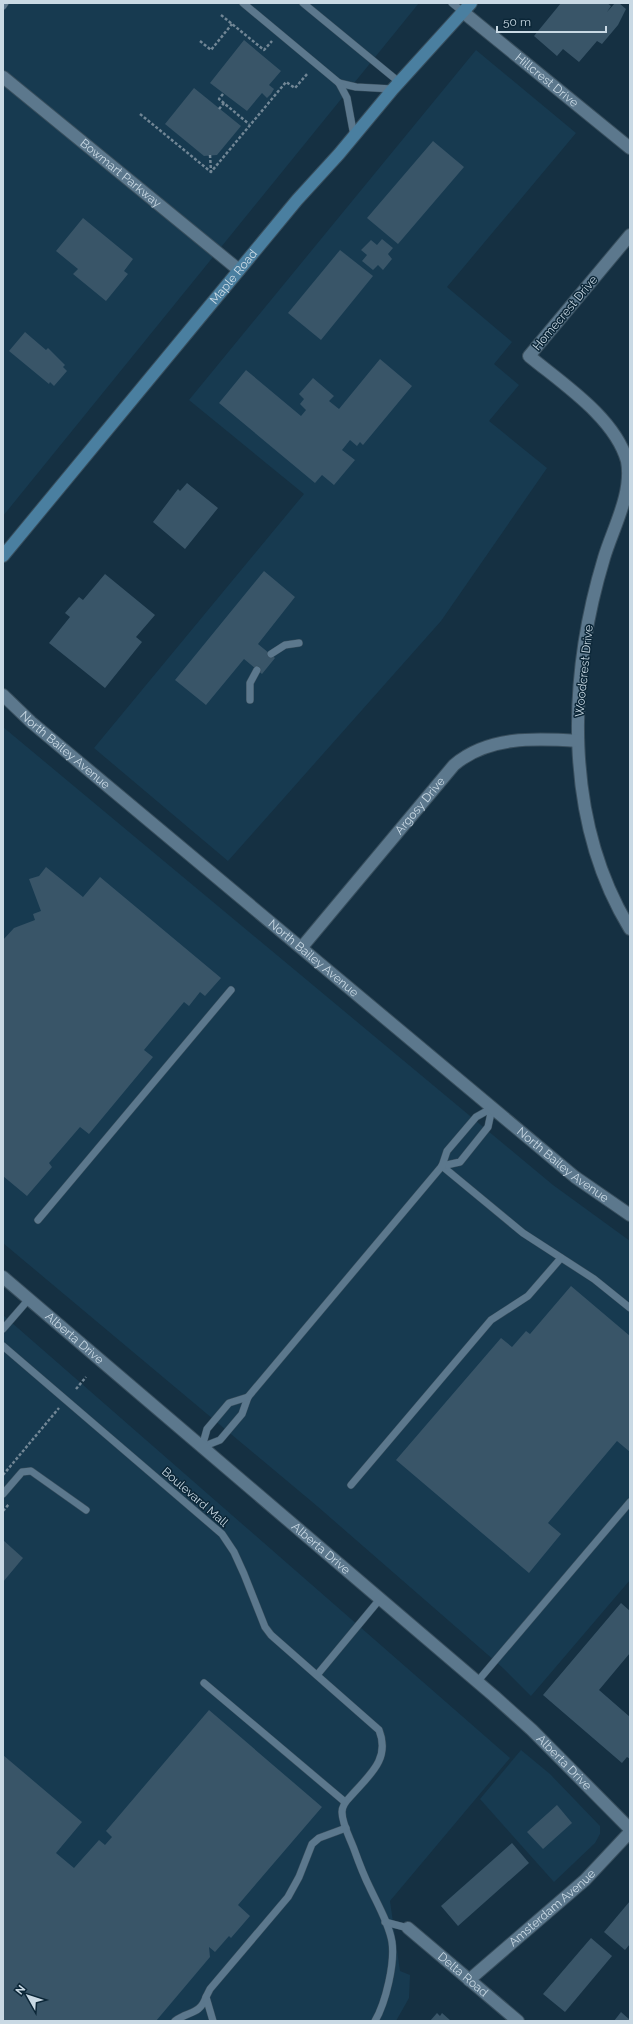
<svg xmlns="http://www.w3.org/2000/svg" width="633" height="2024" font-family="Raleway,sans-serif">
<rect width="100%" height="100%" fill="#153042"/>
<!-- built -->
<g fill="#173a50">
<path d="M3,3H419L3,516Z"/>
<path d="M476,50L576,133L447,287L512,342L494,364L519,385L489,421L547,468L441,621L228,861L94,748L304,494L189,400Z"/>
<path d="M3,727L553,1185L630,1241V1580L531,1696L503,1668L317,1506L3,1243Z"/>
<path d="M3,1315L510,1758L390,1901L400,1971L410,1975L409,1998L396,2021H3Z"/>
<path d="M521,1750L550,1774L600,1826V1834L595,1843L554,1882L480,1799Z"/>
</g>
<!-- building -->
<g fill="#395568">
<path d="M561,3H607L611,6L607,12L615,3H619L626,9L618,25L602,44L597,41L579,62L563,49L557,56L534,36Z"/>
<path d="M244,40L281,71L269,85L274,89L271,94L267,98L262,93L247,111L210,83Z"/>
<path d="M194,88L241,126L217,155L204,156L165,124Z"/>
<path d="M433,141L464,167L398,244L367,218Z"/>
<path d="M83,218L133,259L124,271L128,274L106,301L73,274L78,269L56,251Z"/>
<path d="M382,239L393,248L388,254L392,259L383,270L378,265L373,270L362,261L367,255L361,250L371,240L377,245Z"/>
<path d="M340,250L373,276L321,340L288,313Z"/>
<path d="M25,332L46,350L48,348L65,365L63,367L67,371L54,386L50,382L49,384L9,351Z"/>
<path d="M380,359L412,386L363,445L360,442L357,446L350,440L342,450L355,460L334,485L322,475L315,483L219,403L246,370L301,416L306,410L300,404L304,399L299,394L313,378L334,396L329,401L339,409Z"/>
<path d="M187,483L218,508L185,549L153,522L178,489L180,491Z"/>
<path d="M264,571L295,597L258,644L275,658L262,674L244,659L206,705L175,680Z"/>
<path d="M105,574L155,615L136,637L142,642L105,688L49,643L70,617L65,613L79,597L83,600Z"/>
<path d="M46,867L83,897L100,877L221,978L205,996L200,992L189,1006L184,1002L144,1050L153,1057L89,1134L80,1127L49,1163L52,1167L27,1196L3,1176V940L14,928L35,920L33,914L41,911L29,879L39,876Z"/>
<path d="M571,1286L630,1336V1452L617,1441L548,1523L561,1534L529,1573L396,1460L501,1338L512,1347L526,1331L530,1334Z"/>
<path d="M3,1540L23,1558L3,1582Z"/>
<path d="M621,1603L630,1611V1653L599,1690L630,1717V1759L627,1757L622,1763L543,1695Z"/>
<path d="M209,1710L322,1807L238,1905L250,1916L231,1938L229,1936L215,1952L209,1947L210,1957L156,2021H3V1755L82,1822L56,1853L74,1868L99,1840L105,1845L112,1837L106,1831Z"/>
<path d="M557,1805L572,1823L543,1849L527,1832Z"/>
<path d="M512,1843L529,1863L458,1926L441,1906Z"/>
<path d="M630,1901V1944L625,1950L604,1932Z"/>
<path d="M591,1938L612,1956L565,2012L543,1994Z"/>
<path d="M621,2012L630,2020V2021H614Z"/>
<path d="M437,2013L440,2016L442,2013L451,2021H430Z"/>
</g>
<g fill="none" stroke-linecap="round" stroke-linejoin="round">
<!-- service casing -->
<g stroke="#384e5d" stroke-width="8">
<g id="service">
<path d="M243,3L339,83L356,87L393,89"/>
<path d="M303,3L399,82"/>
<path d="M452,3L463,12"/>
<path d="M3,6L5,3"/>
<path d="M339,83L347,98L354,136"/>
<path d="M271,654L285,645L299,643"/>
<path d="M250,700V683L257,670"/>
<path d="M442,1166L523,1233L594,1279L630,1308"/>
<path d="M442,1166L460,1162L488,1127L492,1108"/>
<path d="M38,1220L231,990"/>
<path d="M3,1329L29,1299"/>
<path d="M3,1346L222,1534L234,1552L244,1574L265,1627L271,1635L379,1730C391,1760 368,1776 350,1797C346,1801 342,1806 342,1812C342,1824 350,1838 354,1849C359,1863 364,1876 370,1888C378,1905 389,1924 392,1942C395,1963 386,2002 375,2021"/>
<path d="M202,1447L220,1440L242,1414L248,1397L442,1166L447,1151L476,1117L492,1108"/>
<path d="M202,1447L207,1429L229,1403L248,1397"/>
<path d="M351,1485L491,1320L528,1296L561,1258"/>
<path d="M3,1494L22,1472L31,1471L86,1510"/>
<path d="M317,1675L380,1599"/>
<path d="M477,1682L630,1502"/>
<path d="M204,1683L345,1802"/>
<path d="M385,1922L408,1928"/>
<path d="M175,2021C188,2011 200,2015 206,1997"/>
<path d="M213,2021L206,1997L210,1989L288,1897L299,1877L312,1844L319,1838L346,1828"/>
</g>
</g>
<!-- minor casing -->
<g stroke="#384e5d" stroke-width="14">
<g id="minor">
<path id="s1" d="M463,12L630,148"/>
<path id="s2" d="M3,77L239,270"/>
<path d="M630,235L529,356C563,384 615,418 627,461C633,493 613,528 604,558C568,677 563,819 630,929"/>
<path id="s3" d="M302,947L454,765C488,736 535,738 578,741"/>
<path id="s4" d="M408,1928L518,2021"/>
<path id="s5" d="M469,1980L585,1880L630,1832"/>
</g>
</g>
<!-- tertiary casing -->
<g stroke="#384e5d" stroke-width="14">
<g id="tertiary">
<path id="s6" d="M3,695L31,722L575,1177L630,1215"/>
<path id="s7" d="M3,1277L494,1696L532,1730L630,1829"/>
</g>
</g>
<!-- secondary casing -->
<g stroke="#384e5d" stroke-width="14">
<g id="secondary">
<path id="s8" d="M3,556L297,200L339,154L393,89L471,3"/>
</g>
</g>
<!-- path -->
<g stroke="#718695" stroke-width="2.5" stroke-dasharray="3 2" stroke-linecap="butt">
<path d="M221,15L264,50L272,41"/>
<path d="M200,41L211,50L232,24"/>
<path d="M223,94L219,99L249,124"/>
<path d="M219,109L224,103"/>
<path d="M140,114L211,172L286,82L295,88L308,73"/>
<path d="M210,155L211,171"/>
<path d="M76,1389L86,1377"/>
<path d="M3,1475L59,1408"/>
<path d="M3,1511L9,1504"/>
</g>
<!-- service -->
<use href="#service" stroke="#5c788d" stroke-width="7"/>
<!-- minor -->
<use href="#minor" stroke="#5c788d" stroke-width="12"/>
<!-- tertiary -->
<use href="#tertiary" stroke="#5c788d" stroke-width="12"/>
<!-- secondary -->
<use href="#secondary" stroke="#4a7fa0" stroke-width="12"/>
</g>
<g text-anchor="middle" stroke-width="3" stroke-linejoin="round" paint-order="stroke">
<!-- street labels -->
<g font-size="12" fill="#c9d9e4" stroke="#0b2637">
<text dy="4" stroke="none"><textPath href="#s1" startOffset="108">Hillcrest Drive</textPath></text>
<text dy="4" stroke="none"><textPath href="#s2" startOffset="152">Bowmart Parkway</textPath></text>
<text dy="4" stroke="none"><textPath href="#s8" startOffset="362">Maple Road</textPath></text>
<text transform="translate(565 313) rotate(-50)" y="4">Homecrest Drive</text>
<text transform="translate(584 671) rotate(-84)" y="4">Woodcrest Drive</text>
<text dy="4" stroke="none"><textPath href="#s6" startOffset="83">North Bailey Avenue</textPath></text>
<text dy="4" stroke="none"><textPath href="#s3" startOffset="184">Argosy Drive</textPath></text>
<text dy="4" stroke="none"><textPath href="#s6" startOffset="407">North Bailey Avenue</textPath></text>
<text dy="4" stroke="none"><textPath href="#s6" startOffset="731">North Bailey Avenue</textPath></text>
<text dy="4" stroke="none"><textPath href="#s7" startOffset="94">Alberta Drive</textPath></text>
<text transform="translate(195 1497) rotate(41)" y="4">Boulevard Mall</text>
<text dy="4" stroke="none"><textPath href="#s7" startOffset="418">Alberta Drive</textPath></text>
<text dy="4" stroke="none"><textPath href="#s7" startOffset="742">Alberta Drive</textPath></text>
<text dy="4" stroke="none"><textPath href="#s5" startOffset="110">Amsterdam Avenue</textPath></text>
<text dy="4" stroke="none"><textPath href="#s4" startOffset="72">Delta Road</textPath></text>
</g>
</g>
<!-- border -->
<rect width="633" height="2024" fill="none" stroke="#c9d9e4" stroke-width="8"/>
<!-- north arrow -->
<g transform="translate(28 1996) rotate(309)" stroke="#0b2637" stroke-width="3" paint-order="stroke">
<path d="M0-3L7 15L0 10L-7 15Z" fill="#c9d9e4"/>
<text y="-6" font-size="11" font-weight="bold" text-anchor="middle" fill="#c9d9e4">N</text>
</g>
<!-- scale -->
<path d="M497 26v6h109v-6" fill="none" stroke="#c9d9e4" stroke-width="2"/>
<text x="503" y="26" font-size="12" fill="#c9d9e4" stroke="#0b2637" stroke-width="3" paint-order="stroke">50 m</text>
</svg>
